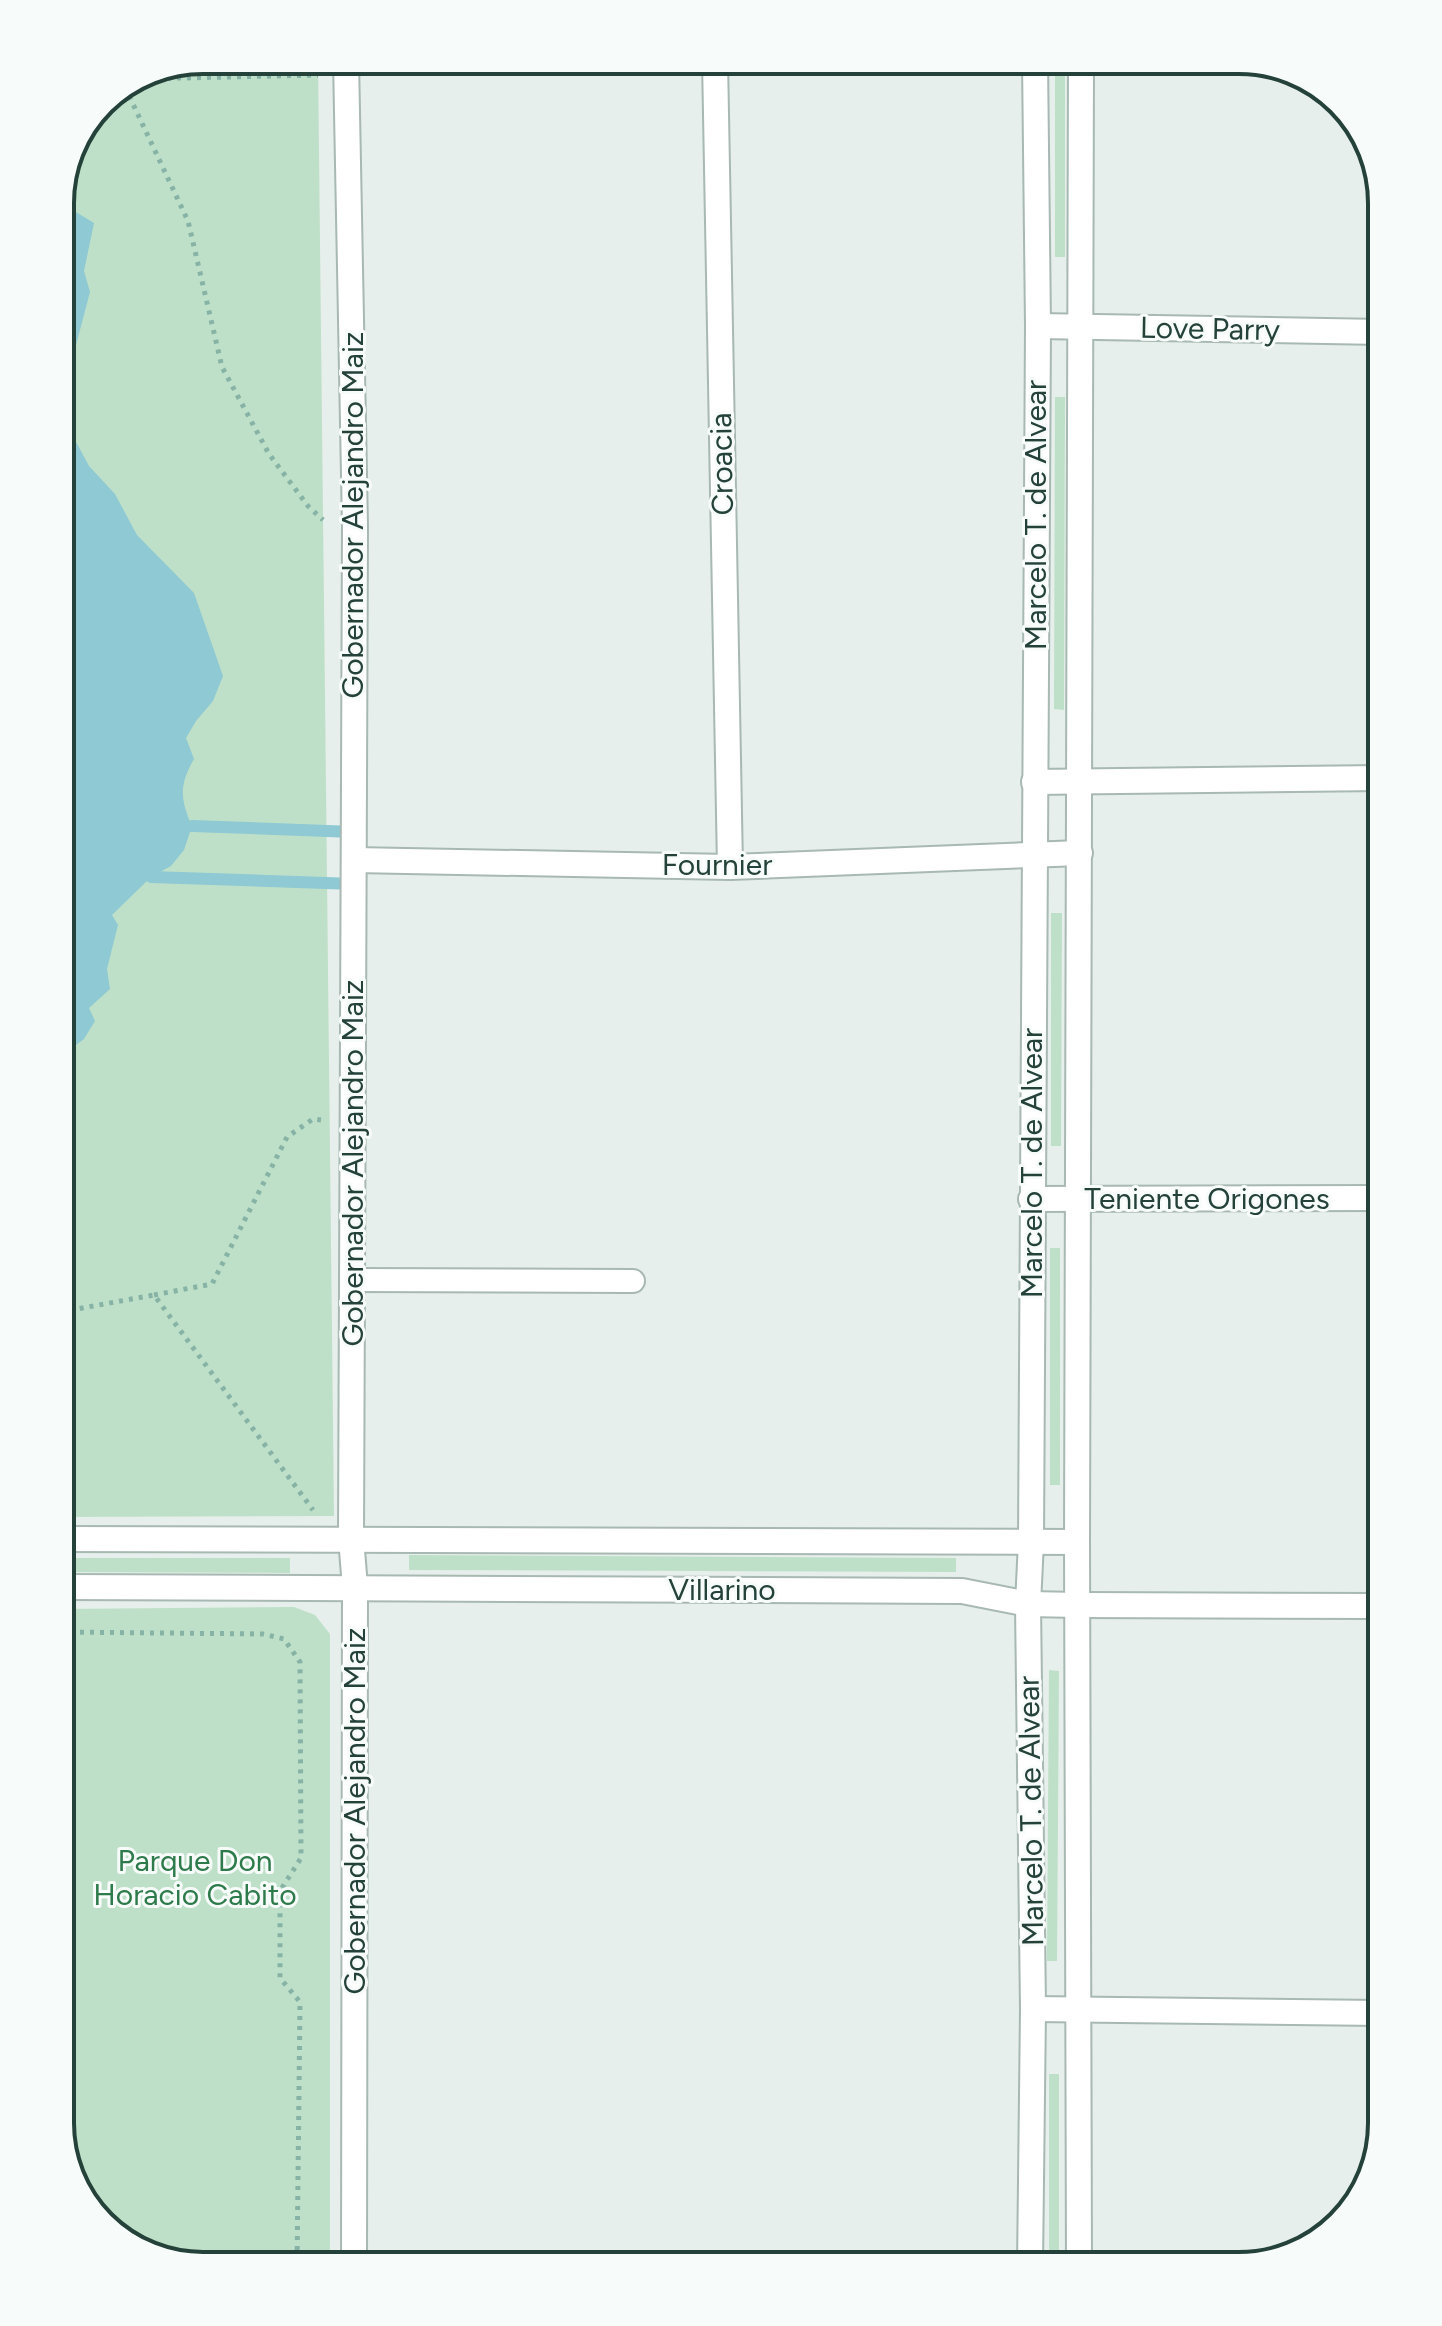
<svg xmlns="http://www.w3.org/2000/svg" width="1442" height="2326" font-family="Figtree,sans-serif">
<rect width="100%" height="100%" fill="#e6efeb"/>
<!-- green -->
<g fill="#bfe0c8">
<path d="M203,60H318L334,1516L60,1517V194L102,102L149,71Z"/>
<rect x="1055" y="60" width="10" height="197"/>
<path d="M1055,397H1065L1064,710L1054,709Z"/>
<path d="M1051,913H1062L1061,1146H1051Z"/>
<rect x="1050" y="1248" width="10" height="237"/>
<path d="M409,1555L956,1558V1572L409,1570Z"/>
<path d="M60,1558H290V1573L60,1572Z"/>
<path d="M294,1607L315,1615L330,1634V2266H194L124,2242L75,2186L60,2123V1609Z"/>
<path d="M1049,1670L1059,1671L1057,1961H1047Z"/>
<rect x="1049" y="2074" width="10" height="192"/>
</g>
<!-- water -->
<g fill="#8ec9d4">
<path d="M71,209L94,223L84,271L90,292L60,406V212Z"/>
<path d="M60,412L89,466L115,494L137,535L194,593L223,676L213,701L196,721L186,738L194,759C179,785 180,799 192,826L184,850L171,866L151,877L112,915L118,925L107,969L110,989L89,1008L95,1021L84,1039L60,1057Z"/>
</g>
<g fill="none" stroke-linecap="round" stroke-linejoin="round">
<!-- stream -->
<g stroke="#8ec9d4" stroke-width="12">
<path d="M192,826L354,832"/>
<path d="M151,877L354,884"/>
</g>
<!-- service casing -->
<g stroke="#a8b8b2" stroke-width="26">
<path id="service" d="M353,1280L633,1281"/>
</g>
<!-- minor casing -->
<g stroke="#a8b8b2" stroke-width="28">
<g id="minor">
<path d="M346,60L355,527L351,1538L355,1587L354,2266"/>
<path d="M715,60L730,867"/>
<path d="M1038,326L1382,332"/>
<path d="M1034,782L1382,778"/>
<path d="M354,860L730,867L1080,853"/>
<path d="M1031,1199L1382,1198"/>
<path d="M1079,1605L1382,1606"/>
<path d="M1033,2009L1382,2013"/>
</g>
</g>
<!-- tertiary casing -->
<g stroke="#a8b8b2" stroke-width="28">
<g id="tertiary">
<path d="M60,1539L1077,1542"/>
<path d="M60,1587L962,1591L1028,1604L1079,1605"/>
<path d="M1030,2266L1033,2009L1028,1604L1031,1542L1038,326L1035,60"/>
<path d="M1079,2266L1077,1542L1081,60"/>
</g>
</g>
<!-- path -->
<g stroke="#86b3a5" stroke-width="5" stroke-dasharray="4 6" stroke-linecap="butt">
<path d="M137,79L318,75"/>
<path d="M125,87L188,221L222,367L269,454L308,506L323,520"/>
<path d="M154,1295L212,1284L287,1137L313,1119L321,1120"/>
<path d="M60,1312L154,1295L313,1510"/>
<path d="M60,1632L263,1634L284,1639L300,1662L301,1858L280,1891V1978L300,2002L297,2266"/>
</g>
<!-- service -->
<use href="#service" stroke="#fff" stroke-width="22"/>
<!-- minor -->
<use href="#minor" stroke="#fff" stroke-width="24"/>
<!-- tertiary -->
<use href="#tertiary" stroke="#fff" stroke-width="24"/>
</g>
<g text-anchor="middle" stroke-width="6" stroke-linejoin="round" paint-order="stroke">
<!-- street labels -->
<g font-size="30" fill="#24423a" stroke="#f7fbf9">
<text transform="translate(1210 329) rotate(1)" y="10">Love Parry</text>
<text transform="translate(722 464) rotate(-91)" y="10">Croacia</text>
<text transform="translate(353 515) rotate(-90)" y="10">Gobernador Alejandro Maiz</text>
<text transform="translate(1036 515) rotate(-90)" y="10">Marcelo T. de Alvear</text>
<text x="717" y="875">Fournier</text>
<text transform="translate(353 1163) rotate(-90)" y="10">Gobernador Alejandro Maiz</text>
<text transform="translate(1032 1163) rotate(-90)" y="10">Marcelo T. de Alvear</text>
<text x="1207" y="1209">Teniente Origones</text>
<text x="722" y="1600">Villarino</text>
<text transform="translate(355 1811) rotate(-90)" y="10">Gobernador Alejandro Maiz</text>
<text transform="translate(1031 1811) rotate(-91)" y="10">Marcelo T. de Alvear</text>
</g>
<!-- park labels -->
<g font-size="30" fill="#2d7a4b" stroke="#f7fbf9">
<text x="195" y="1871">Parque Don<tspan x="195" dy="34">Horacio Cabito</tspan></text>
</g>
</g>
<!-- crop -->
<path d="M0 0H1442V2326H0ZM203 74H1239A129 129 0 0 1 1368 203V2123A129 129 0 0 1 1239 2252H203A129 129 0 0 1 74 2123V203A129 129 0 0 1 203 74Z" fill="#f7fbf9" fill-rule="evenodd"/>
<path fill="none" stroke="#24423a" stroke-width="4" d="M203 74H1239A129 129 0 0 1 1368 203V2123A129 129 0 0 1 1239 2252H203A129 129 0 0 1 74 2123V203A129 129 0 0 1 203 74Z"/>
</svg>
